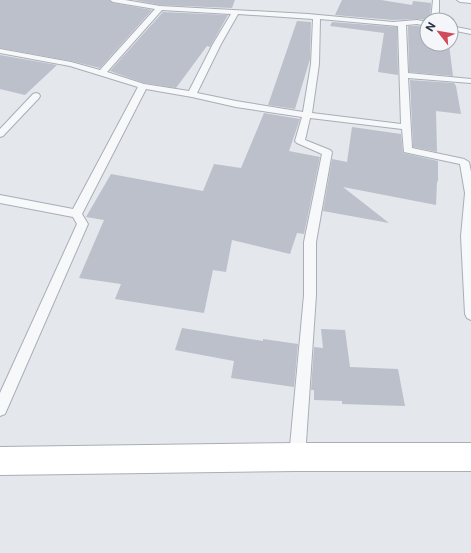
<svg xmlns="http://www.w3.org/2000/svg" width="471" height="553" font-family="'Public Sans',sans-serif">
<rect width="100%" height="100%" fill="#e4e7ec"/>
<!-- building -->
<g fill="#bbc0ca">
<path d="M0,0H109L113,3L152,10L100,68L71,61L0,48Z"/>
<path d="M134,0H235L232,8L160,5Z"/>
<path d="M342,0H381L412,5L413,1L431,3L430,20L417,19L393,20L335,15Z"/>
<path d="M163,12L228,15L210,47L207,46L176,88L144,83L110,71Z"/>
<path d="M297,21L311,22L310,59L295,109L268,105Z"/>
<path d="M332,22L397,27L398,75L378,72L384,33L330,26Z"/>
<path d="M408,26H417L427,27V44H449L453,76L409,72Z"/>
<path d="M0,55L57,65L25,95L0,89Z"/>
<path d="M410,80L454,83L456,86L461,114L436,111L437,152L413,147Z"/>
<path d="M264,113L300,119L289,151L320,157L304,234L297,233L290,254L232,240L226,272L213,270L204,313L115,299L121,284L79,278L104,220L86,217L111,174L203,191L214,164L241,168Z"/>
<path d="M352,127L401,134L403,153L438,161V182L437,181L436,205L343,187L389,223L323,211L332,159L347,162Z"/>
<path d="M182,328L263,341V339L298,344L294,387L231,378L234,361L175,350Z"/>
<path d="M321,329L345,330L350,367L398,369L405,406L342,404V401L314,400V390H311L314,347L323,348Z"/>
</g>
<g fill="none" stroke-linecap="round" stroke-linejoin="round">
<!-- lane casing -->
<g stroke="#a9aeb7" stroke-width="2">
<g id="lane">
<path d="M110,0H125L160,6L308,14L393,22L417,20L427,22V26L417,24L406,25L408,73L471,79V83L408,78L412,148L464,159L469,162L471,172V320L467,318L465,314L461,236L465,193L460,164L404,152L402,129L310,118L305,140L330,150L332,152L316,242V295L305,457L302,462L297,465L292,462L289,457L304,295V242L322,154L297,143L295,141L302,117L236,107L192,97L146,89L82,214L88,224L5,414L0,416V393L77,224L73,217L0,203V195L73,209L138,87L70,66L0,53V49L71,62L100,70L155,9L113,2ZM162,10L231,14L213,44L189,91L144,84L107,72ZM238,14L313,19L311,64L303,112L236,101L197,93L221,44ZM320,19L398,26L401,124L312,113L319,64Z"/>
<path d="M433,0H439V20H431Z"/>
<path d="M457,0H471V3L460,2Z"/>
<path d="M451,26L471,30V34L451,30Z"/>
<path d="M36,93L39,94L40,96L39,98L3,136L0,137V129L33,94Z"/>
</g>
</g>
<!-- secondary casing -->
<g stroke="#a9aeb7" stroke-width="2">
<path id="secondary" d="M297,443H471V471H297L0,475V447Z"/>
</g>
<!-- lane -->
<use href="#lane" fill="#f7f8fa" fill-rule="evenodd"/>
<!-- secondary -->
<use href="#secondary" fill="#fff" fill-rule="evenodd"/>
</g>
<!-- north arrow -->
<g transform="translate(439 32) rotate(301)"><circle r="19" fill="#f4f6f9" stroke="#a4a8b1"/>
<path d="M0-3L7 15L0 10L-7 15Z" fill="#d1495b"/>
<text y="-6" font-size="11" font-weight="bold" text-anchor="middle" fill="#2b3445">N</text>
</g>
</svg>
